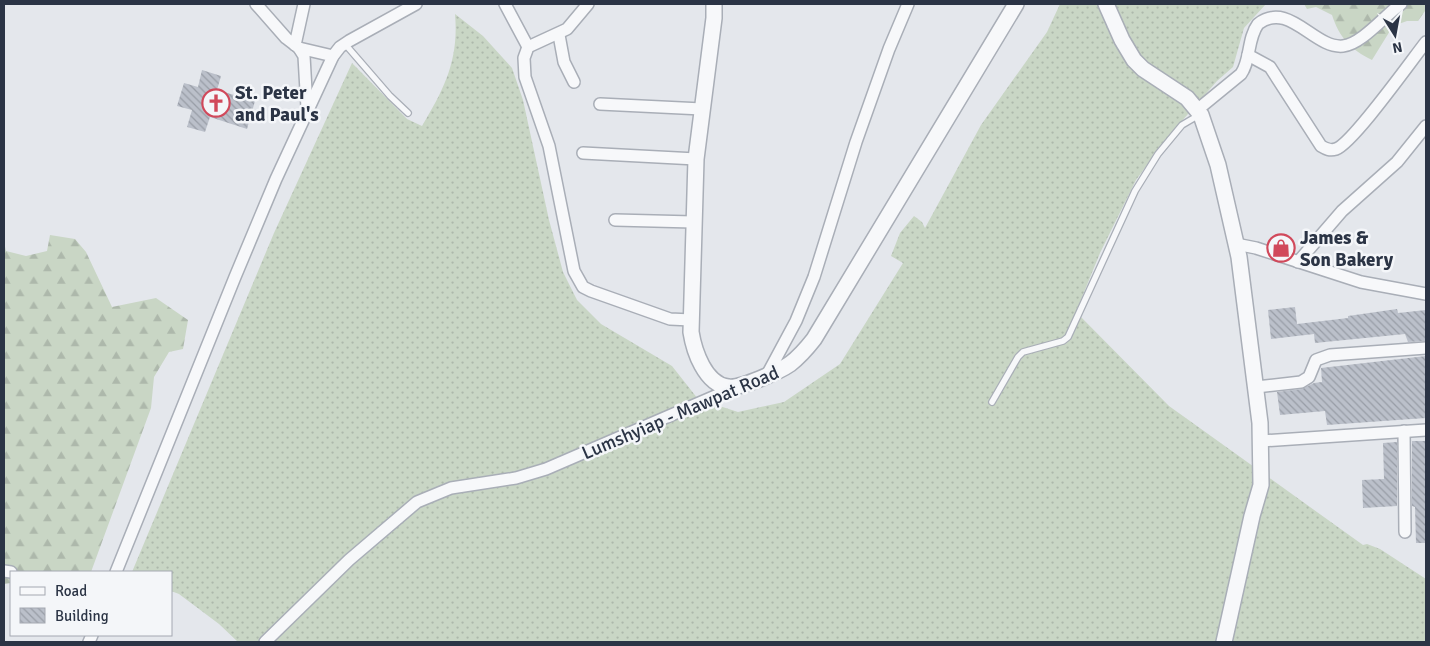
<svg xmlns="http://www.w3.org/2000/svg" width="1430" height="646" font-family="Signika,sans-serif">
<defs>
<pattern id="grass-dots" width="8" height="8" patternUnits="userSpaceOnUse" patternTransform="scale(1.25)"><rect width="8" height="8" fill="#c9d6c5"/><path d="M2 2h.1M6 6h.1" fill="none" stroke="#adb8ab" stroke-width="1.8" stroke-linecap="round"/></pattern>
<pattern id="forest-firs" width="22" height="20" patternUnits="userSpaceOnUse" patternTransform="scale(1.25)"><rect width="22" height="20" fill="#c9d6c5"/><path d="M5 1l3.5 6h-7zM16 11l3.5 6h-7z" fill="#adb8ab"/></pattern>
<pattern id="building-back-hatch" width="6" height="6" patternUnits="userSpaceOnUse" patternTransform="scale(1.25)"><rect width="6" height="6" fill="#bbc0ca"/><path d="M-1 5l2 2M0 0l6 6M5-1l2 2" fill="none" stroke="#989da6"/></pattern>
</defs>
<rect width="100%" height="100%" fill="#e4e7ec"/>
<!-- grass -->
<path fill="url(#grass-dots)" d="M1060,4H1266L1244,28L1233,67L1217,81L1166,139L1136,180L1100,253L1076,312L1169,406L1363,545L1367,544L1380,549L1426,579V642H238L219,624L179,594L171,591V572H132L274,233L352,63L407,119L422,126C445,88 459,59 455,14L483,36L512,68L523,100L549,220L563,272L577,300L601,324L672,366L698,399L738,412L784,402L840,364L903,263L891,256L900,233L914,216L922,222L925,228L981,125L1047,32Z"/>
<!-- forest -->
<g fill="url(#forest-firs)">
<path d="M1304,4H1425V11L1418,21H1407L1393,26L1372,60C1351,50 1339,37 1332,15L1316,7L1307,9Z"/>
<path d="M50,235L75,239L86,252L112,307L156,298L188,320L183,349L169,352L154,377L151,408L91,572H11V583L4,584V242L6,251L26,256L47,251Z"/>
</g>
<!-- building -->
<g fill="url(#building-back-hatch)">
<path d="M202,70L221,76L217,90L255,101L247,129L210,117L205,132L187,127L192,110L177,106L184,83L198,87Z"/>
<path d="M1295,307L1297,324L1348,318V316L1397,309L1398,313L1426,310V341L1408,342L1405,334L1315,343L1314,334L1271,339L1268,310Z"/>
<path d="M1426,356V418L1327,425L1325,411L1280,415L1277,392L1302,389L1314,383L1322,382L1321,368Z"/>
<path d="M1412,441H1425L1426,543H1416L1415,507L1412,506Z"/>
<path d="M1397,442V506L1363,508L1362,480L1384,479L1383,443Z"/>
</g>
<g fill="none" stroke-linecap="round" stroke-linejoin="round">
<!-- service casing -->
<g stroke="#a9aeb7" stroke-width="8">
<g id="service">
<path d="M345,44L390,96L408,113"/>
<path d="M992,402L1018,357L1023,352L1063,341L1068,337L1135,191L1158,154L1182,125L1199,115"/>
</g>
</g>
<!-- minor casing -->
<g stroke="#a9aeb7" stroke-width="14">
<g id="minor">
<path d="M256,4L286,38L299,48L304,56L307,108"/>
<path d="M505,4L528,47"/>
<path d="M588,4L567,29L528,47L524,58L525,77L549,146L574,271L583,287L591,291L670,319L691,320"/>
<path d="M559,35L564,62L574,82"/>
<path d="M295,45L304,4"/>
<path d="M299,48L333,56"/>
<path d="M1248,55L1270,67L1321,146C1326,149 1330,151 1336,149C1353,143 1411,61 1426,42"/>
<path d="M600,104L702,109"/>
<path d="M1197,110L1241,74C1251,60 1247,39 1258,24C1289,0 1314,49 1343,46C1362,44 1385,15 1401,4"/>
<path d="M583,153L696,159"/>
<path d="M615,220L693,222"/>
<path d="M1236,244L1256,248L1361,282L1426,294"/>
<path d="M1298,262L1342,211L1397,162L1426,126"/>
<path d="M767,375L796,321L814,277L856,142L889,49L908,4"/>
<path d="M1256,387L1301,382L1309,377L1316,360L1330,355L1426,348"/>
<path d="M1404,431L1405,532"/>
<path d="M1261,441L1426,430"/>
<path d="M4,571L11,572"/>
<path d="M116,572L235,277L276,179L333,56L340,47L349,41L416,4"/>
<path d="M89,642L92,635"/>
<path d="M265,642L349,560L417,502L451,488L516,478L546,469L734,388"/>
</g>
</g>
<!-- tertiary casing -->
<g stroke="#a9aeb7" stroke-width="18">
<g id="tertiary">
<path d="M714,4V18L696,159L691,332C694,351 705,384 728,387C740,389 780,371 790,364C799,357 807,348 814,339L1016,4"/>
<path d="M1106,4L1122,40L1134,60L1143,69L1187,98L1201,115L1218,165L1239,257L1260,423L1261,485L1252,516L1224,642"/>
</g>
</g>
<!-- service -->
<use href="#service" stroke="#f7f8fa" stroke-width="5.5"/>
<!-- minor -->
<use href="#minor" stroke="#f7f8fa" stroke-width="11"/>
<!-- tertiary -->
<use href="#tertiary" stroke="#f7f8fa" stroke-width="15"/>
</g>
<!-- icons -->
<defs>
<g id="church-ring" transform="scale(1.4375)"><circle r="9.5" fill="#f4f6f9" stroke="#d1495b" stroke-width="1.5"/><path d="M-1.2-6h2.4v3.5h3.3v2.4h-3.3V6h-2.4V-.1h-3.3v-2.4h3.3Z" fill="#d1495b"/></g>
<g id="shop-ring" transform="scale(1.4375)"><circle r="9.5" fill="#f4f6f9" stroke="#d1495b" stroke-width="1.5"/><path d="M-5-2.5h2.3a2.7 3.5 0 0 1 5.4 0H5L5.5 6h-11ZM-1.5-2.5h3a1.5 2.3 0 0 0-3 0Z" fill="#d1495b"/></g>
</defs>
<g fill-rule="evenodd">
<use href="#church-ring" x="216" y="103"/>
<use href="#shop-ring" x="1281" y="248"/>
</g>
<g text-anchor="middle" stroke-width="5" stroke-linejoin="round" paint-order="stroke">
<!-- poi labels -->
<g font-size="19" font-weight="bold" fill="#2b3445" stroke="#f4f6f9" text-anchor="start">
<text x="235" y="99">St. Peter<tspan x="235" dy="22">and Paul's</tspan></text>
<text x="1300" y="244">James &amp;<tspan x="1300" dy="22">Son Bakery</tspan></text>
</g>
<!-- street labels -->
<g font-size="19" fill="#2b3445" stroke="#f4f6f9">
<text transform="translate(680 412) rotate(-23)" y="7">Lumshyiap - Mawpat Road</text>
</g>
</g>
<!-- border -->
<rect width="1430" height="646" fill="none" stroke="#2b3445" stroke-width="10"/>
<!-- legend -->
<rect x="10" y="571" width="162" height="65" fill="#f4f6f9" stroke="#a4a8b1"/>
<rect x="20" y="587" width="25" height="8" fill="#f7f8fa" stroke="#a4a8b1"/>
<text x="55" y="596" font-size="15" fill="#2b3445">Road</text>
<rect x="20" y="608" width="25" height="15" fill="url(#building-back-hatch)" stroke="#a4a8b1"/>
<text x="55" y="621" font-size="15" fill="#2b3445">Building</text>
<!-- north arrow -->
<g transform="translate(1395 35) rotate(169)" stroke="#f4f6f9" stroke-width="4" paint-order="stroke">
<path d="M0-4L9 19L0 12L-9 19Z" fill="#2b3445"/>
<text y="-8" font-size="14" font-weight="bold" text-anchor="middle" fill="#2b3445">N</text>
</g>
</svg>
